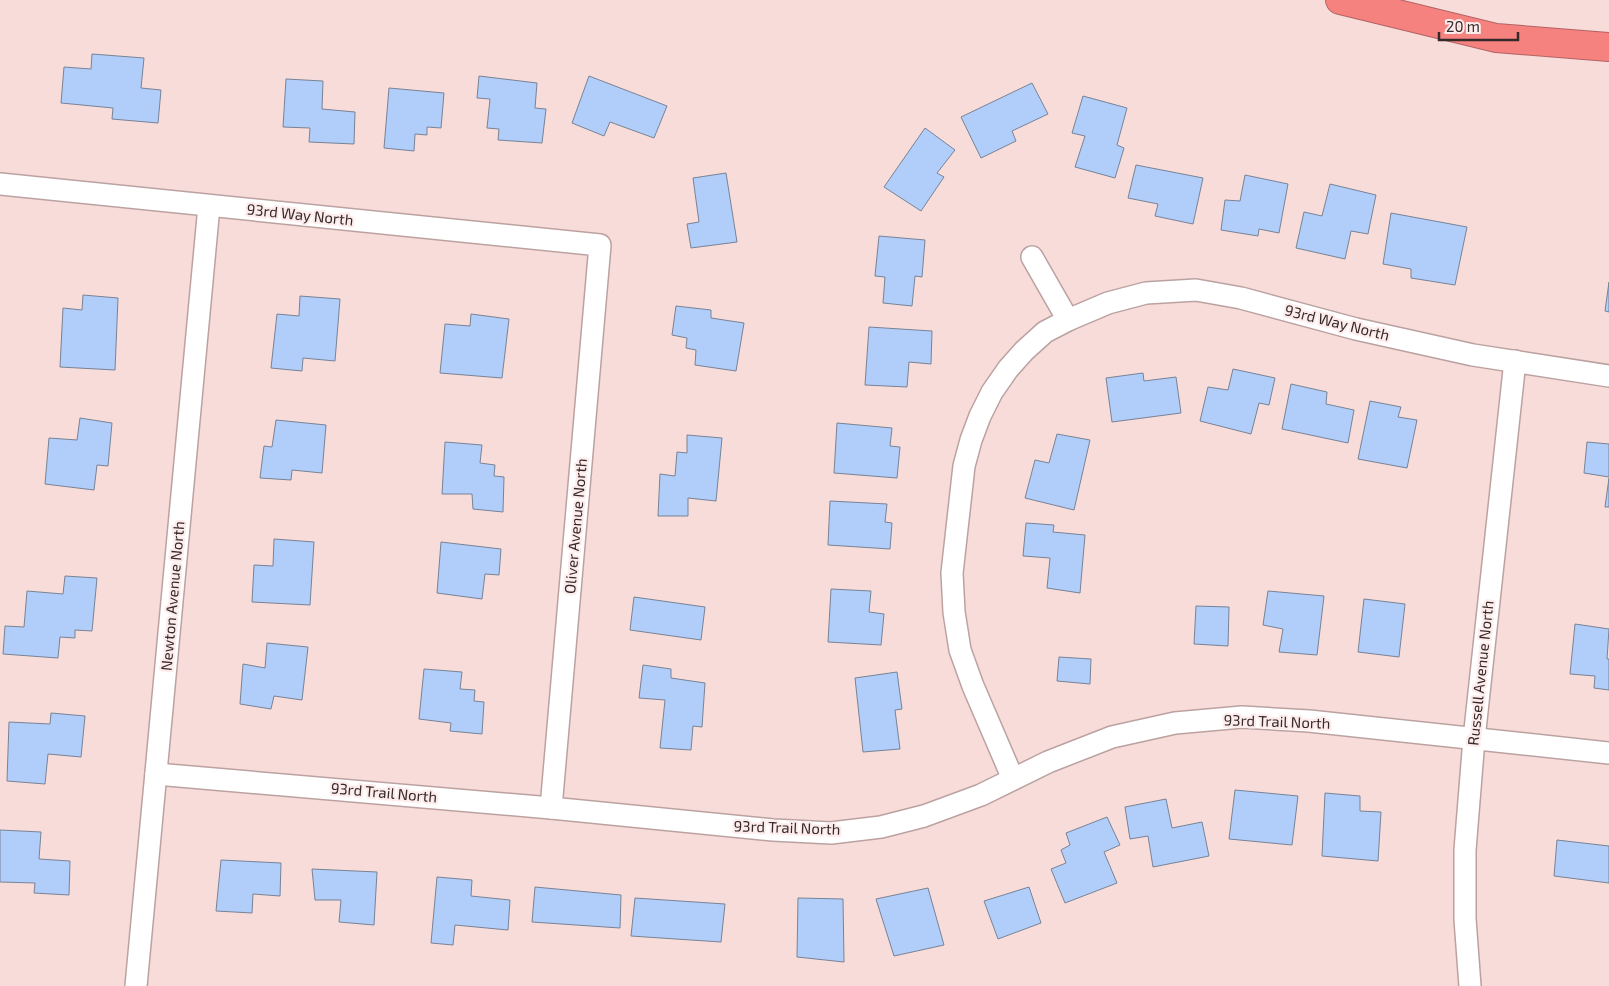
<svg xmlns="http://www.w3.org/2000/svg" width="1609" height="986" font-family="'Exo 2',sans-serif">
<rect width="100%" height="100%" fill="#f7dcda"/>
<!-- building -->
<g fill="#b1cdfa" stroke="#788395">
<path d="M92,54L144,58L141,88L161,90L158,123L112,119L113,108L61,103L64,67L91,69Z"/>
<path d="M479,76L537,83L535,108L546,109L542,143L498,140L499,129L487,128L490,99L477,98Z"/>
<path d="M589,76L667,106L654,138L610,122L604,136L572,123Z"/>
<path d="M286,79L323,81L322,109L355,112L354,144L309,142L310,128L283,127Z"/>
<path d="M1032,83L1048,114L1012,131L1016,141L981,158L961,117Z"/>
<path d="M389,88L444,93L441,128L427,127V135L415,134L414,151L384,148Z"/>
<path d="M1083,96L1127,108L1117,145L1124,148L1115,178L1075,167L1085,136L1072,133Z"/>
<path d="M925,128L955,150L937,173L944,177L921,211L884,187Z"/>
<path d="M1136,165L1203,178L1193,224L1155,216L1158,204L1128,198Z"/>
<path d="M726,173L737,242L691,248L687,224L699,222L693,178Z"/>
<path d="M1245,175L1288,184L1279,233L1259,229L1258,236L1221,230L1225,200L1240,201Z"/>
<path d="M1330,184L1376,195L1368,234L1351,231L1345,259L1296,248L1304,212L1322,216Z"/>
<path d="M1391,213L1467,227L1455,285L1411,278V269L1383,264Z"/>
<path d="M879,236L925,240L922,277L915,276L912,306L883,303L885,277L875,276Z"/>
<path d="M1609,282V312L1605,311Z"/>
<path d="M83,295L118,298L115,370L60,367L63,308L82,310Z"/>
<path d="M300,296L340,299L335,361L303,358L302,371L271,368L277,314L299,316Z"/>
<path d="M676,306L711,310V318L744,323L736,371L695,365L696,350L686,348L687,338L672,335Z"/>
<path d="M471,314L509,319L502,378L440,373L445,324L470,326Z"/>
<path d="M869,327L932,331L931,364L909,362L907,387L865,385Z"/>
<path d="M1233,369L1275,378L1269,405L1259,403L1251,434L1200,421L1208,387L1228,390Z"/>
<path d="M1143,373L1144,381L1176,377L1181,413L1112,422L1106,378Z"/>
<path d="M1291,384L1327,392L1326,404L1354,410L1348,443L1282,429Z"/>
<path d="M1370,401L1401,407L1398,417L1417,420L1407,468L1358,459Z"/>
<path d="M80,418L112,423L108,466L97,465L94,490L45,484L49,438L77,440Z"/>
<path d="M276,420L326,425L322,473L292,470L291,480L260,478L264,446L272,447Z"/>
<path d="M837,423L892,428L890,446L900,447L897,478L834,473Z"/>
<path d="M1057,434L1090,440L1074,510L1025,498L1035,460L1049,463Z"/>
<path d="M687,435L722,438L716,501L688,498V516H658L660,474L675,476L677,452L687,453Z"/>
<path d="M445,442L482,445L480,463L495,465L494,476L504,477L503,512L473,509L472,494H442Z"/>
<path d="M1587,442L1609,444V477L1584,473Z"/>
<path d="M1609,478V507H1605Z"/>
<path d="M830,501L887,504L885,522L892,523L890,549L828,545Z"/>
<path d="M1026,523L1054,525L1053,532L1085,535L1080,593L1047,588L1050,558L1023,556Z"/>
<path d="M274,539L314,542L310,605L252,602L254,565L273,566Z"/>
<path d="M441,542L501,549L499,575L485,574L482,599L437,593Z"/>
<path d="M65,576L97,578L92,631L75,630V638L60,637L58,658L3,654L5,626L24,627L27,591L63,594Z"/>
<path d="M831,589L871,591L869,612L884,614L881,645L828,642Z"/>
<path d="M1268,591L1324,596L1317,655L1279,652L1283,629L1263,625Z"/>
<path d="M634,597L705,607L701,640L630,630Z"/>
<path d="M1364,599L1405,604L1399,657L1358,652Z"/>
<path d="M1196,606L1229,607L1228,646L1194,644Z"/>
<path d="M1575,624L1609,629L1607,659H1609V690L1594,688L1595,676L1570,674Z"/>
<path d="M267,643L308,647L302,700L274,696L271,709L240,704L243,664L265,668Z"/>
<path d="M1059,657L1091,659L1090,684L1057,681Z"/>
<path d="M643,665L671,669V678L705,683L702,727L693,726L691,750L660,748L665,700L639,698Z"/>
<path d="M424,669L462,672L460,689L475,690L474,701L484,702L482,734L450,731L451,723L419,719Z"/>
<path d="M897,672L902,709L895,710L900,749L863,752L855,678Z"/>
<path d="M51,713L85,716L81,757L48,754L45,784L7,781L9,722L50,724Z"/>
<path d="M1235,790L1298,796L1292,845L1229,839Z"/>
<path d="M1325,793L1360,796V811L1381,812L1378,861L1322,856Z"/>
<path d="M1166,799L1172,828L1202,822L1209,856L1153,867L1148,836L1130,839L1125,807Z"/>
<path d="M1107,817L1120,845L1104,852L1117,883L1065,903L1051,869L1066,863L1061,850L1070,845L1066,833Z"/>
<path d="M0,830L41,832L39,859L70,861L69,895L34,893L35,883L0,882Z"/>
<path d="M1557,840L1609,846V883L1554,876Z"/>
<path d="M221,860L281,863L280,896L253,894L252,913L216,911Z"/>
<path d="M312,869L377,872L374,925L339,922L341,900H315Z"/>
<path d="M437,877L472,880L471,896L510,900L508,930L455,925L453,945L431,943Z"/>
<path d="M535,887L621,895L620,928L532,922Z"/>
<path d="M1029,887L1041,923L998,939L984,901Z"/>
<path d="M928,888L944,945L894,956L876,899Z"/>
<path d="M635,898L725,904L721,942L631,936Z"/>
<path d="M798,898L843,899L844,962L797,957Z"/>
</g>
<g fill="none" stroke-linecap="round" stroke-linejoin="round">
<!-- street casing -->
<g stroke="#bba2a1" stroke-width="24">
<g id="street">
<path d="M0,184L600,245L551,808"/>
<path d="M1032,257L1068,320"/>
<path d="M156,774L551,808L773,830L831,833L881,827L924,816L981,795L1048,762L1112,737L1175,723L1242,717L1309,721L1609,753"/>
<path d="M1013,779L973,686L960,650L954,612L952,573L964,466L971,440L980,416L992,392L1008,369L1024,351L1045,332L1068,320L1108,303L1146,293L1196,290L1241,298L1356,329L1473,355L1609,376"/>
<path d="M136,986L209,206"/>
<path d="M1470,986L1465,919V850L1474,739L1515,361"/>
</g>
</g>
<!-- highway casing -->
<g stroke="#b26362" stroke-width="30">
<path id="highway" d="M1340,0L1496,38L1609,47"/>
</g>
<!-- street -->
<use href="#street" stroke="#fff" stroke-width="21"/>
<!-- highway -->
<use href="#highway" stroke="#f68280" stroke-width="28"/>
</g>
<g text-anchor="middle" stroke-width="4.5" stroke-linejoin="round" paint-order="stroke">
<!-- street labels -->
<g font-size="15" fill="#342a29" stroke="#fdeceb">
<text transform="translate(300 215) rotate(6)" y="5">93rd Way North</text>
<text transform="translate(1337 323) rotate(14)" y="5">93rd Way North</text>
<text transform="translate(576 526) rotate(-85)" y="5">Oliver Avenue North</text>
<text transform="translate(173 596) rotate(-85)" y="5">Newton Avenue North</text>
<text transform="translate(1481 673) rotate(-84)" y="5">Russell Avenue North</text>
<text transform="translate(1277 722) rotate(2)" y="5">93rd Trail North</text>
<text transform="translate(384 793) rotate(5)" y="5">93rd Trail North</text>
<text transform="translate(787 828) rotate(2)" y="5">93rd Trail North</text>
</g>
</g>
<!-- scale -->
<path d="M1439 32v8h79v-8" fill="none" stroke="#342a29" stroke-width="2.5"/>
<text x="1446" y="32" font-size="15" fill="#342a29" stroke="#fdeceb" stroke-width="4" paint-order="stroke">20 m</text>
</svg>
